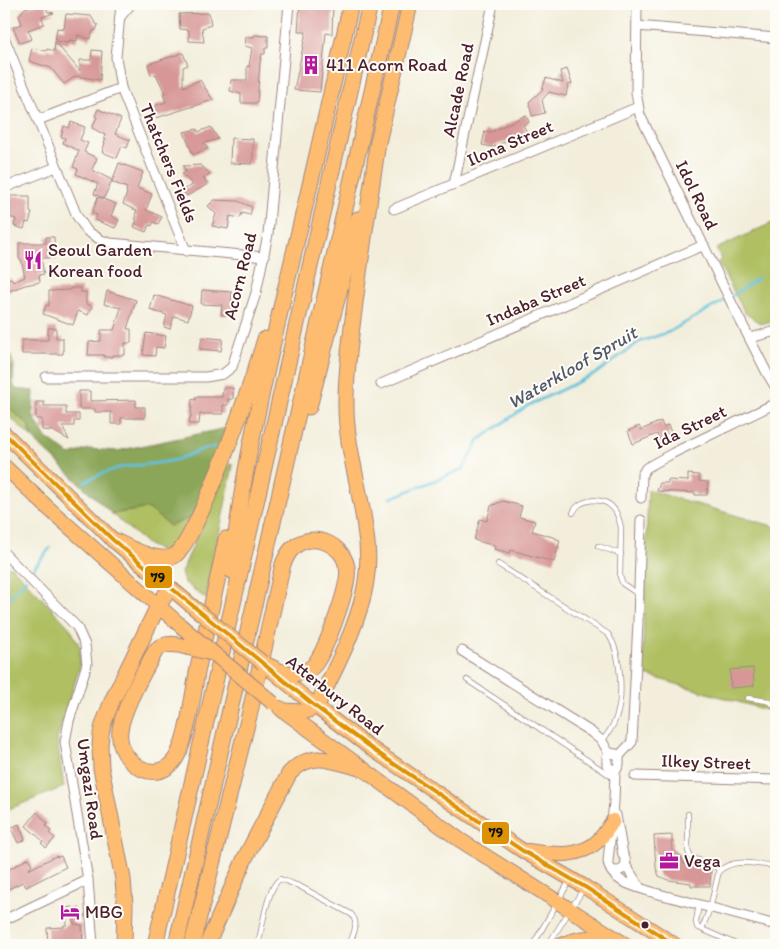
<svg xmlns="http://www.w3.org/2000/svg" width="780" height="949" font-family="Itim,sans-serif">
<rect width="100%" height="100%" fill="#fdfcf7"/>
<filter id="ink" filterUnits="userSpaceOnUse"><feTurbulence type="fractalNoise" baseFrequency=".02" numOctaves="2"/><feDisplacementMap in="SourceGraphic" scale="10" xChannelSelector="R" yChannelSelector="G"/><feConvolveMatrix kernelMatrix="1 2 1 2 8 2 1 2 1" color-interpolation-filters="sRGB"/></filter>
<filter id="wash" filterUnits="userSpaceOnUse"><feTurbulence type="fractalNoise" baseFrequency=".0096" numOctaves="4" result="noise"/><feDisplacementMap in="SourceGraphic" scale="20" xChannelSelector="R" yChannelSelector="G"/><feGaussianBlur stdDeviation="1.12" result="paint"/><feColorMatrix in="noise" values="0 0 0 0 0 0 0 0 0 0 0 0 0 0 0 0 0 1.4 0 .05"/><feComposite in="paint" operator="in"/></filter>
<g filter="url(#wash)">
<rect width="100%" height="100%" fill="#f3eedb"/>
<!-- green -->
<g fill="#afbf62" stroke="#7c6f46">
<path d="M776,221V320L761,324L745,313L718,262L722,259L716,249Z"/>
<path d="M4,339L14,365L7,371C5,382 4,401 12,410C22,423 29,417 32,438L4,411Z"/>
<path d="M229,464L233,465L206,599L184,582L181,573Z"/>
<path d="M648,490L776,527V713L642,674Z"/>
<path d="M148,508L193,517L181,542L169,550H159L148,545L112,514Z"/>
<path d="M4,565L13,568L70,628L80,647V666L57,739L64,787L4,811Z"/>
</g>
<!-- forest -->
<path fill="#8ba658" stroke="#6a6242" d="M14,365L13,382L15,389L34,391L33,415L45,437L70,455L88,449L117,451L227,428L223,449L193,517L170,526L148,508L112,514L32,438C29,417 22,423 12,410C4,401 5,382 7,371Z"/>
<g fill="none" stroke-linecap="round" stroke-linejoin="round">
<!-- stream -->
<g stroke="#5fc2dd" stroke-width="2.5">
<path d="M732,296L758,278"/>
<path d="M84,482C98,475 113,468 129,466C144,464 160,464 175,460C191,456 204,445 220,447"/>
<path d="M391,498L463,469L479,440L527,406L595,374L639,342L669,332L727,299"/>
<path d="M29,574L50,548"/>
<path d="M4,604L26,579"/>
</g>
</g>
<g id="blocks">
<!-- building -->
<g fill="#d79796">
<path d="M38,4H45L48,12L54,13L42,17L44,24L28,30L32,39L20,43L13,27L22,24L19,15L25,8Z"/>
<path d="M300,4H333L332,34L326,33L320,92L294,90L306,32H298Z"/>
<path d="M209,13L211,25L202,28L204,42L189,41V30L180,29L179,14Z"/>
<path d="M66,14L91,16L95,23L98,25L96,30L93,31L90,39L78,35L77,41L69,40V43L55,41L57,28L64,29Z"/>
<path d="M254,35L268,36V48H265V54H262L260,62L257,103H241V94L230,91L231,80H247V66L249,67L252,48L245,46L246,37H254Z"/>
<path d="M55,42L80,71V60H91L92,50L102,51L100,80L76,76L64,84L51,68L29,61L32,48L46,51L47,49L54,51Z"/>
<path d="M183,53L188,65L183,67V87L200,80L213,100L156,118V105L166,102L163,94L165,93L156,74L151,75L148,64Z"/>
<path d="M567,69L572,84L568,85L566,96L549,92L542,100L545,113L532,116L529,102L542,90L546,78L563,83L560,71Z"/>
<path d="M98,109L121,119L115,134L130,140L127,148L122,146L117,158L102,152L105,143H104L106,139H104L105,135L92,128L97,117L95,116Z"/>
<path d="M526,115L529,122L523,125L527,132L493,147L482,145L485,131L491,132Z"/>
<path d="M71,122L85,127L80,140L88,143L84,152L97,158L92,170L112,180L104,198L94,194L98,184L76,174L78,169L73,167L79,151L63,143L65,138L61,137L64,126L69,128Z"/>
<path d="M211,127L218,139L204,143L208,148L193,155L184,132L197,129L198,132Z"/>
<path d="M231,138L253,139V156L252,164L230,163Z"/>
<path d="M119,163L143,172L137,188L152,194L146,210L162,217L158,224L153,222L152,226L149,225L146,232L134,227L137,220L135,219L137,216L135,215L137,211L123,204L127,193L126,192L127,188L112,182Z"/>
<path d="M201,165L210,174L203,178L208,184L187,196L182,190L193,185L182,174L186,172L183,166Z"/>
<path d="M4,196H30V212L32,213L29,223L26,222L24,229L14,226L16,219L4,216L7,205H4Z"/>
<path d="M98,197L116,204L111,216L119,220L115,228L95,220L97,215L92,213Z"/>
<path d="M214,200L238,201L252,207L250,215L242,213L240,218L230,216L228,229L212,226L216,214L208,206Z"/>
<path d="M46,237H54L55,258H41L44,274L39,275L40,282L25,285L4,293V281L11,278L13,282L25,277L21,259H19V243H46Z"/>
<path d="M70,288H81V292H86V304L92,306L88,315L78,311L73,325L43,314L46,305L49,306V291L70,290Z"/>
<path d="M202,290L232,292L230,315H221L222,305L201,304Z"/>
<path d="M107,291L136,300L127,329H131V343H125V355H112V357H104V355H88L89,342L101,341V330H114L121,308L104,304Z"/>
<path d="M154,295L192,306L188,320L174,316L170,329L164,327L167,315L150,310Z"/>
<path d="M48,328H56V338H63V354H22V340H48Z"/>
<path d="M146,333L166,336L164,348L156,347L155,356L143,355Z"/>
<path d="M202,337L223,339L221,351L200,349Z"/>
<path d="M223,388H233V399H228V405H223V414H200L199,424H189L190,417H191L192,399L196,400V397H222Z"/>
<path d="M79,391H90V401L136,400V407H145V418H121V424H111V412H95V409H79Z"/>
<path d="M36,402H44V406H66V414H79V421H74V426H62L69,440L53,431L42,430V419H36Z"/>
<path d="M661,421L663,427L668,425L671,432L667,434L670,441L661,445L657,434L633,444L628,431L639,426L641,430Z"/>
<path d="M688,474L699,475V481L708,482L707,495H695V493L657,491L660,483H668V480L688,481Z"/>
<path d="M503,501L522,506L519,517L535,521L532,531L556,538V539L560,540L554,562L511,550L510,553L494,549L495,546L474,540L480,519L487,521L491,506Z"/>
<path d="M753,668L754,686L731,688L730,670Z"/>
<path d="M37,812L48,824L46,826L51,831L49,833L55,838L46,848L41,843L43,841L26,826Z"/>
<path d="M19,824L25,840L18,843L11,828Z"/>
<path d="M672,835V849L680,855L684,864H692V867L711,868L710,886H691V883L668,880L659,876L656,868L654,836Z"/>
<path d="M56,856L57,857L61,856L66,867L26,887L23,882L4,891V872L29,858L32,865L28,870Z"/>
<path d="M73,907L74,924L82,925L83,945H48L47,928L64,927V925H67L66,908Z"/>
</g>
</g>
</g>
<g filter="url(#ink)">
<use href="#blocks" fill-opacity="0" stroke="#9e8683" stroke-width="1"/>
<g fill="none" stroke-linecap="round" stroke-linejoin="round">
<!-- service casing -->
<g stroke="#9e8683" stroke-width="6">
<g id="service">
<path d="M573,513C579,498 603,496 613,508C618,513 619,520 621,527L620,577L623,584L638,594"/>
<path d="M598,546L621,554"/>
<path d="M498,564L608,634C621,652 624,697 616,718C613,726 608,734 602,741"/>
<path d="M467,680L614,778"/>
<path d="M748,698L767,701L776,706"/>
<path d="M688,814V851L691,858L715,865L719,871L710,908L702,929"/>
<path d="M719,871C735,858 750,864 769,865"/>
<path d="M699,904L696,922L697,927L738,945"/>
<path d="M258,945C262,930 267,887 280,879L299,886L351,914C360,923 353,935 349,945"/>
<path d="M533,945L570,880"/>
<path d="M548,945L584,888"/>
</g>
</g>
<!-- minor casing -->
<g stroke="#9e8683" stroke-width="11">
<g id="minor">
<path d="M121,4L116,57L121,88L186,251"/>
<path d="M637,4L636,92L640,115L737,314L767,373L776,388"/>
<path d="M120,17L131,4"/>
<path d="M637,26L776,38"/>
<path d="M4,37L77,216L87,231L101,240L110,243L264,257"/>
<path d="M38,120L121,88"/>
<path d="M454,184L493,4"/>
<path d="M4,188L56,167"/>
<path d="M394,209L638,107"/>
<path d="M750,338L776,331"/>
<path d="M46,377H206L223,374L232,367L256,293L268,234L289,4"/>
<path d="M381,384L704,245"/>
<path d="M641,498L642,475L646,468L673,453L776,403"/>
<path d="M4,553L77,627L85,645L87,664L69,721L65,742L88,880L93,945"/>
<path d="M462,651L591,732L602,741L609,753"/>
<path d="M619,756L632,742L638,622L641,520"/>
<path d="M615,773L607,765V757L609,753L616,754L619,756V764L615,773L614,802L608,861C610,883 638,887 655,893L776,925"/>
<path d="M635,776L776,780"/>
<path d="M626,866L639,886"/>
<path d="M612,870C623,874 630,864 623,855L616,815"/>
<path d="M4,920L88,880"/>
</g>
</g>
<!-- primary casing -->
<g stroke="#9e8683" stroke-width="16">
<g id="primary">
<path d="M4,433L113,540L198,611"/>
<path d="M4,466L47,507L181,626"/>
<path d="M269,668L316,707L372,749L523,851L585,887L675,945"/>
<path d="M280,708L460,840L626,945"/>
<path d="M528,851C552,854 579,859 598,841C604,835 608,828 613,821"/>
<path d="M562,945C578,937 595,936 612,940"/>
</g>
</g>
<!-- motorway casing -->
<g stroke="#9e8683" stroke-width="17">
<g id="motorway">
<path d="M376,151L410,4"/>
<path d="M309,407L358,219"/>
<path d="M113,540C128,547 158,564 174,556C197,544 256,371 265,339"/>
<path d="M232,571C240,481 262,391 282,303C306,203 329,104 351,4"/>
<path d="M187,647C176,644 164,642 156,650C144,671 123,708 120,730C116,763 157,788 176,758C187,740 193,695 197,673C206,628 217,584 226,539"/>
<path d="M284,711L303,712L316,707C335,670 360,622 366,581C369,563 368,545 365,528C360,486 345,444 346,401C346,371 350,341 354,311C361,254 370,198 378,142"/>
<path d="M124,945L125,905L123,879L101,768L100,746L101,734L103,725L112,701L158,606L170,588"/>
<path d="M155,945L370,4"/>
<path d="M176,945L392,4"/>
<path d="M192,945L249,716L283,564C286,558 288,552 293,548C312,531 342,543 347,567C351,584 326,649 315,664C311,669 304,672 299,673C286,676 273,668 263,663"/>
<path d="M207,945L245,858L289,774C312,748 335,762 363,769"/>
</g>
</g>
<!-- service -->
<use href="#service" stroke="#fff" stroke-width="4.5"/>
<!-- minor -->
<use href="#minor" stroke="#fff" stroke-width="9"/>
<!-- primary -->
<use href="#primary" stroke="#febc70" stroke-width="14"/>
<!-- motorway -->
<use href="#motorway" stroke="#febc70" stroke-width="15"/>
<!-- primary-bridge casing -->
<g stroke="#9e8683" stroke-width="16" stroke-linecap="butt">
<g id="primary-bridge">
<path d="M198,611L263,663"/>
<path d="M181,626L273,703"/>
</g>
</g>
<!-- motorway-bridge casing -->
<g stroke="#9e8683" stroke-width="17" stroke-linecap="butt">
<path id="motorway-bridge" d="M187,647L212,653"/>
</g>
<!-- primary-bridge -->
<use href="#primary-bridge" stroke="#febc70" stroke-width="14"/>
<!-- motorway-bridge -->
<use href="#motorway-bridge" stroke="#febc70" stroke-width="15"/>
<!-- bus-1 casing -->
<g stroke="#fdfcf7" stroke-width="8">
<path id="bus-1" d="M4,433L113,540L316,707L372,749L523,851L585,887L675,945"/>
</g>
<!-- bus-1 -->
<use href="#bus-1" stroke="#dd9206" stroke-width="4"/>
</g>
</g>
<!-- icons -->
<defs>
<g id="building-bare" transform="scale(1.5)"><path d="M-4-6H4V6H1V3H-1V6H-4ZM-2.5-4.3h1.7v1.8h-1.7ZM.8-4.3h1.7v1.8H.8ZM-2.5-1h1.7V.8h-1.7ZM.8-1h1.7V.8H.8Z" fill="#b5179e" stroke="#fdfcf7" stroke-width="2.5" paint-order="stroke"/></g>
<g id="restaurant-bare" transform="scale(1.5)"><path d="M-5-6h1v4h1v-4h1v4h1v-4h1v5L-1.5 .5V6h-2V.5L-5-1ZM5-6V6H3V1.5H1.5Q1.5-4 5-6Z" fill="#b5179e" stroke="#fdfcf7" stroke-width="2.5" paint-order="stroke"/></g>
<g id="office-bare" transform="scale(1.5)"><path d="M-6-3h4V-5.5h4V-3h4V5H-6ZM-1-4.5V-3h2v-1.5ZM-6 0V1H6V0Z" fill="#b5179e" stroke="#fdfcf7" stroke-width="2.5" paint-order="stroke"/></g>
<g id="hotel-bare" transform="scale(1.5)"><path d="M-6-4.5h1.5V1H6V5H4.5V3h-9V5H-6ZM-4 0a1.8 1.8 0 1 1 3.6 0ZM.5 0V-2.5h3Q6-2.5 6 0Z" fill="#b5179e" stroke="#fdfcf7" stroke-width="2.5" paint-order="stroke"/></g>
</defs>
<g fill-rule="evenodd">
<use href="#building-bare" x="311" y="65"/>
<use href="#restaurant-bare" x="33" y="260"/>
<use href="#office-bare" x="669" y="861"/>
<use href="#hotel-bare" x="70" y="912"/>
</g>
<!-- markers -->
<circle fill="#4a1f2b" stroke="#fdfcf7" stroke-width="2" cx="645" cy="925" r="4.5"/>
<g text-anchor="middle" stroke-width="4" stroke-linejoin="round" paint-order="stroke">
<!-- poi labels -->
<g font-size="18" fill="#4a1f2b" stroke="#fdfcf7" text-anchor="start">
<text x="326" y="71">411 Acorn Road</text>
<text x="48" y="256">Seoul Garden<tspan x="48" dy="21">Korean food</tspan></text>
<text x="684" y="867">Vega</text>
<text x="85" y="918">MBG</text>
</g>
<!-- street labels -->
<g font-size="18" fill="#4a1f2b" stroke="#fdfcf7">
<text transform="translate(458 90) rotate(-78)" y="6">Alcade Road</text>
<text transform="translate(510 143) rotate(-23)" y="6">Ilona Street</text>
<text transform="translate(169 163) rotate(68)" y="6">Thatchers Fields</text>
<text transform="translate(697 195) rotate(64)" y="6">Idol Road</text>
<text transform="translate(240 276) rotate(-76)" y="6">Acorn Road</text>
<text transform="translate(536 300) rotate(-23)" y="6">Indaba Street</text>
<text transform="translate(690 427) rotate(-26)" y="6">Ida Street</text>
<text transform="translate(335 695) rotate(38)" y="6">Atterbury Road</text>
<text transform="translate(706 762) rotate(2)" y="6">Ilkey Street</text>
<text transform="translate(90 789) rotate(82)" y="6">Umgazi Road</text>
</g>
<!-- water labels -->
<g font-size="19" font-style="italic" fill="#515869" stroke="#fdfcf7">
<text transform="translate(572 367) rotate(-30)" y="7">Waterkloof Spruit</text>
</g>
</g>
<g stroke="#fdfcf7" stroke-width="2">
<rect x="144" y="565" width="29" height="24" rx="5" fill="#dd9206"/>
<rect x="481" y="821" width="29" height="24" rx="5" fill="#dd9206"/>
</g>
<g font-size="14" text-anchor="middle" font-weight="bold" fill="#111">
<text x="158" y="582">79</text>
<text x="496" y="837">79</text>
</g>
<!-- margin -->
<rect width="780" height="949" fill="none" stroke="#fdfcf7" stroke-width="20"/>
</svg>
